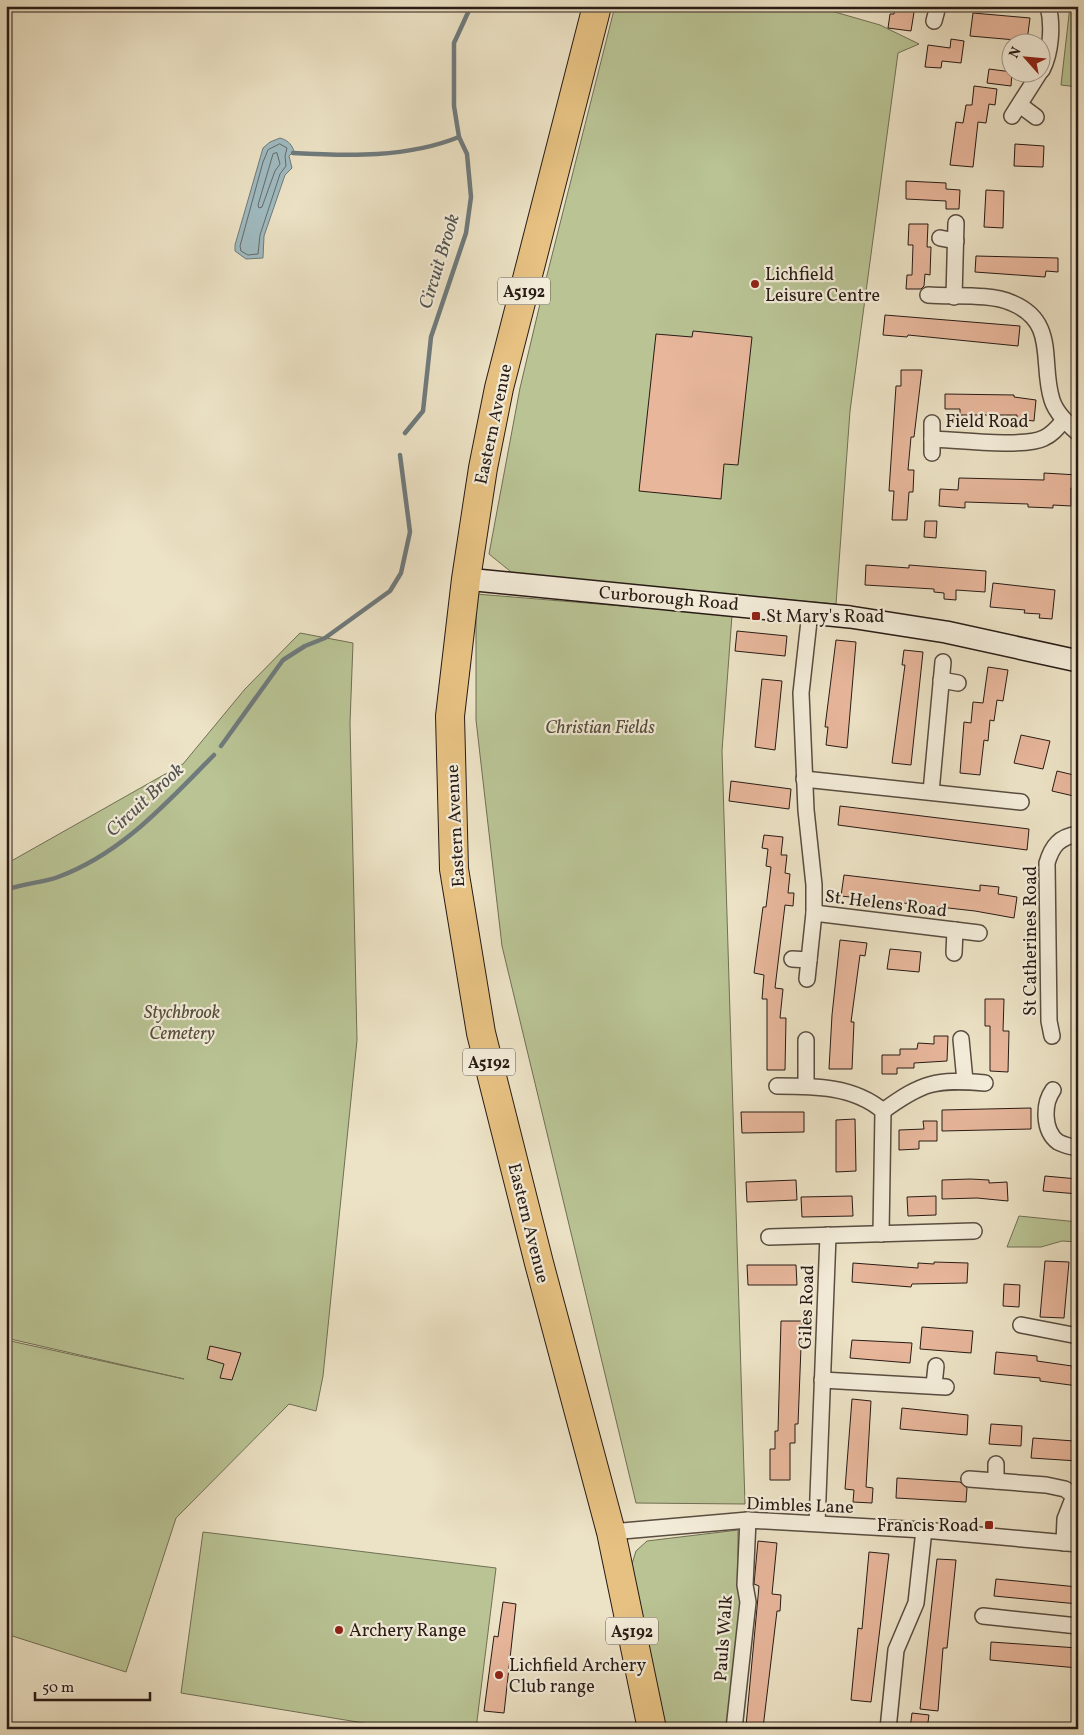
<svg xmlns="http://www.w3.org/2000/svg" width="1084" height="1735" font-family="Vollkorn,serif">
<rect width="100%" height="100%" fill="#ece2c5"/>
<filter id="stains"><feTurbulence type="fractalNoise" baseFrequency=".004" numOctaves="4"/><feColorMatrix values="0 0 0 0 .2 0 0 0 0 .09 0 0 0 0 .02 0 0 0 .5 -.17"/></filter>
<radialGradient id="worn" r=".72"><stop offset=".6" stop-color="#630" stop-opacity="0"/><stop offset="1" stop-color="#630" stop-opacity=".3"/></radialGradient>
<!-- green -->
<g fill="#b9c394" stroke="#706f54">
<path d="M615,6H814L880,25L919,44L898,53L850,411L836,604L516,576L489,554L520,388L544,287Z"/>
<path d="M1070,6H1078V87L1061,85Z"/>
<path d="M476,594L732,615L722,751L745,1504L636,1503L502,946L476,720Z"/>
<path d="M300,633L353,643L350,723L357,1040L323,1376L316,1411L289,1404L176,1518L126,1672L6,1634V1340L184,1379L6,1338V864L183,764L245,689Z"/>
<path d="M1019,1216L1078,1222V1242L1062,1241L1041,1247H1007Z"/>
<path d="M738,1530V1583L743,1604L730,1729H666L644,1634L632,1564L636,1551L647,1541Z"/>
<path d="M203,1532L496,1568L476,1729H400L181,1693Z"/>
</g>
<!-- water -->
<path fill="#9fbac0" stroke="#6f7a7c" d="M280,138C287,140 291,143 294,151L289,156L292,168L285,175L264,236L263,258L246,259L235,251V245L263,148L270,142Z"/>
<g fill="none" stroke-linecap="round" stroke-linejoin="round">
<!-- shore -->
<g stroke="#646a6a" stroke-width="1">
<path d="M280,144L287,148L285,156L286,166L280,174L260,235L258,254L248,255L241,251L240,246L263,162L268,150Z"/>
<path d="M277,153L280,164L275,171L262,207L259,208L258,205L273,154Z"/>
</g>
<!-- stream -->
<g stroke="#6f7a7c" stroke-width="4.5">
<path d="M293,153C348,156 407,158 459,137"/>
<path d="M405,433L423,411L431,337L466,233L471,197L467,154L459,137L454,106V43L471,6"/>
<path d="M221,746L283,660L305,646L325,638L390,591L401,573L410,532L400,455"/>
<path d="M6,890C24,883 42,883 58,877C123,853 167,802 214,755"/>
</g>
</g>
<!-- building -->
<g fill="#e7b69b" stroke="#281b15">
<path d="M895,6H915L911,31L888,28L890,14H894Z"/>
<path d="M973,13L1030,18L1027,41L970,36Z"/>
<path d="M951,39L964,41L961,63L942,61L941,68L925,67L928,45L950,48Z"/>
<path d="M989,69L1012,72L1011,86L987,83Z"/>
<path d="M974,86L997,89L995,105L989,104L986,123L978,122L973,167L950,165L956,122L963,123L966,105H972Z"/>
<path d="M1015,144L1044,146L1043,167L1014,166Z"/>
<path d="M906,181L946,183V189L960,190L959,209H946V201L906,199Z"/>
<path d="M986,190L1004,191L1003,228L984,227Z"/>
<path d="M909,224H928L927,247H931L930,275L925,274L924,286L921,289H906L907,275H912L913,245H908Z"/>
<path d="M976,256L1058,258V272L1046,271L1045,277L975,272Z"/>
<path d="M885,315L1020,326L1018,346L908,335L907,337L883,335Z"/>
<path d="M693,331L752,337L738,465L724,464L721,499L639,491L656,334L692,337Z"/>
<path d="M901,370H922L914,437H911L908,470H914L913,492H909L907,520H892L894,491H889L896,386H901Z"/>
<path d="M945,394L1014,395V397L1036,400L1034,421L1017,419V415H960V409H945Z"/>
<path d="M1044,473L1078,475V489L1071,488V506L1053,505V508L1028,507V504L965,502V508L939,506L940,489L958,490L959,478L1044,480Z"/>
<path d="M925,521H937L936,538L924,537Z"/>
<path d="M866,565L909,568V565L986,571L985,592L956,590V600L944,599V593L934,592V589L865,585Z"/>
<path d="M993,583L1055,590L1052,619L1039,618L1040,614L1024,613L1025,610L990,607Z"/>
<path d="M737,631L787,636L785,656L735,651Z"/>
<path d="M836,640L856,642L847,748L826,745L828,727H825Z"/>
<path d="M904,650L923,652L911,765L892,763L905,665H902Z"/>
<path d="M988,667L1008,670L1003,701L997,700L994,721L990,720L988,741L984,740L980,775L960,773L964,722L971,723L973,702L983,703Z"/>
<path d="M762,679L782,681L775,750L755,747Z"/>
<path d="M1021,735L1050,741L1043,769L1014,763Z"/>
<path d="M1057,771L1078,776V797L1052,791Z"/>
<path d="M731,781L791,789L789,809L729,801Z"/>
<path d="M840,806L1029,829L1027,850L838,825Z"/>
<path d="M764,835L783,837L781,855H787L785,873L790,874L788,893H794L793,906L785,905L775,988L783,989L780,1018H786L785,1070H767V999H762L764,975L754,973L763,907H766L771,867L766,866L768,849L762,848Z"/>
<path d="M844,875L980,891V885L999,887L998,894L1017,897L1014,918L975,911L841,896Z"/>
<path d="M840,940L867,943L865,956L860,955L851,1022H854L852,1069H829L832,1015Z"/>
<path d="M890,949L921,952L919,972L887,969Z"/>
<path d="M985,999H1004L1003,1031H1009L1008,1072L990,1071V1026H985Z"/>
<path d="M934,1036H948L947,1061L914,1063V1068H897V1074H882V1055H900V1049H917L918,1043L934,1044Z"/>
<path d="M1031,1108V1129L942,1131V1110Z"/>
<path d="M741,1112H804V1132L742,1133Z"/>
<path d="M855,1119L856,1171L836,1172V1120Z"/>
<path d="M923,1121H937V1141H919V1149L899,1150V1130L924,1129Z"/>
<path d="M1045,1176L1078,1179V1194L1043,1191Z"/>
<path d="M970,1179L989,1180V1183L1007,1182L1008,1201L977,1198L942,1199V1180Z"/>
<path d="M796,1180L797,1200L747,1202L746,1182Z"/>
<path d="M852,1196L853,1216L802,1217L801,1197Z"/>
<path d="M936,1196V1215L908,1216L907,1197Z"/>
<path d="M1045,1261L1069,1262L1064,1318L1040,1317Z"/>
<path d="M934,1262L968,1263L967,1283L912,1284L911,1287L852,1282L853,1263L918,1268V1263L934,1264Z"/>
<path d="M747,1265H796L797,1285H748Z"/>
<path d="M1004,1284L1020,1285L1019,1307L1003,1306Z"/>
<path d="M781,1321H802L798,1424H795V1443H790V1480H770V1449H775V1431H778Z"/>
<path d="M922,1327L973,1331L971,1353L920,1349Z"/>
<path d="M852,1340L912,1343L910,1363L850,1358Z"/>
<path d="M210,1346L241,1353L232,1380L220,1378L224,1364L207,1359Z"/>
<path d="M996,1352L1037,1356V1361L1072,1366V1369H1078V1386L1040,1381V1378L994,1374Z"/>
<path d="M852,1399L871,1401L866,1487L873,1488L872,1503L853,1502L854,1490L845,1489Z"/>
<path d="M902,1408L968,1415L967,1435L900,1429Z"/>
<path d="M991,1424L1022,1426L1021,1446L989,1444Z"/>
<path d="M1033,1438L1074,1441L1073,1445H1078V1461L1031,1458Z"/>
<path d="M897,1478L960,1482L967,1488L966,1502L896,1498Z"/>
<path d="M758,1541L777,1543L772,1594L781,1595L780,1611H777L763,1728L746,1726L759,1586L754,1584Z"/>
<path d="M869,1552L889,1554L871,1702L851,1700L858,1628L862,1629Z"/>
<path d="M937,1559L956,1560L947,1648H943L938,1711L920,1709Z"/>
<path d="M996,1579L1078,1587V1604L994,1596Z"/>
<path d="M503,1602L516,1604L504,1713L484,1711L494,1636L498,1637Z"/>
<path d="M991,1642L1078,1648V1668L990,1660Z"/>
<path d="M912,1713L929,1715L927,1729H910Z"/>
</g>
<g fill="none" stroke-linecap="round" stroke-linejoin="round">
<!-- street casing -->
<g stroke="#594d41" stroke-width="18">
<g id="street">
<path d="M934,21L938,6"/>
<path d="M1042,70C1051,53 1053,25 1048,6"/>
<path d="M1020,105L1036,117"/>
<path d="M1012,116L1040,72"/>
<path d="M940,238L956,241"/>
<path d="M928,295C953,297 990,293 1012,303C1058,322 1040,363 1052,400C1056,413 1068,424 1078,433"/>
<path d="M954,297L956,223"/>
<path d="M932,439C957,440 1025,448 1044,438C1053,434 1058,427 1064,420"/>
<path d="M932,453V423"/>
<path d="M941,680L958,683"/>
<path d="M804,779L1021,802"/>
<path d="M931,792L943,662"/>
<path d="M814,913L979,933"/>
<path d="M954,953L955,930"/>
<path d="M792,959L809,960"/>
<path d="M807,979L814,913V885L806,810L801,693L810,612"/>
<path d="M1052,1036L1049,1021L1047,863C1052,846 1059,837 1078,834"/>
<path d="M961,1039L965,1081"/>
<path d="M777,1086C814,1086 854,1086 883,1111L881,1234"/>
<path d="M806,1086V1040"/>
<path d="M1053,1090C1043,1104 1043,1131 1058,1142C1064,1145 1072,1147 1078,1148"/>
<path d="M883,1111C923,1082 935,1079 985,1083"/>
<path d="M769,1237L974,1231"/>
<path d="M1021,1325L1078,1336"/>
<path d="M822,1380L946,1387"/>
<path d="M934,1385L936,1366"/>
<path d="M969,1479L1046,1485L1065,1489L1074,1496"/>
<path d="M996,1481V1464"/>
<path d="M817,1523L828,1235"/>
<path d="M611,1532L748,1520L924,1530L1078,1544"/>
<path d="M1064,1543L1065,1519L1074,1496L1078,1495"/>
<path d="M983,1616L1078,1626"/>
<path d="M734,1729L748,1602L745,1585L748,1520"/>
<path d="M888,1729L896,1650L916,1603L924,1530"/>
</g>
</g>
<!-- secondary casing -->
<g stroke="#281b15" stroke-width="24">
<path id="secondary" d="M466,579L850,617L946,632L1078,661"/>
</g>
<!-- highway casing -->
<g stroke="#281b15" stroke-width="30">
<path id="highway" d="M597,6L499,388L483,468L466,579L450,716L454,869L481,1033L539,1263L611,1532L652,1729"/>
</g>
<!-- street -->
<use href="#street" stroke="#f3ecd9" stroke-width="15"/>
<!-- secondary -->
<use href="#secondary" stroke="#f3ecd9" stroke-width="21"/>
<!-- highway -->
<use href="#highway" stroke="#e6c182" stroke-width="28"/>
</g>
<!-- markers -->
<g fill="#8f2418" stroke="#f3ecd9" stroke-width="2">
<circle cx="755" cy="284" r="5"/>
<rect x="751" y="611" width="10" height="10" rx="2.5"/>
<rect x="984" y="1520" width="10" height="10" rx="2.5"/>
<circle cx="339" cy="1630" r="5"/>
<circle cx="499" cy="1675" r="5"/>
</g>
<g text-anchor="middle" stroke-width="4.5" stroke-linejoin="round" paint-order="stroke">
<!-- shield labels -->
<g fill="#f3ecd9" stroke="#655a50" stroke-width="1">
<rect x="498" y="277.5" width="52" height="27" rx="4"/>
<rect x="463" y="1048.5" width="52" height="27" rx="4"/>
<rect x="606" y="1617.5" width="52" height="27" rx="4"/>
</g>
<g font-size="16" font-weight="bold" fill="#281b15">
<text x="524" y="297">A5192</text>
<text x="489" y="1068">A5192</text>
<text x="632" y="1637">A5192</text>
</g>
<!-- poi labels -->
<g font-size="18" fill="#281b15" stroke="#f3ecd9" text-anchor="start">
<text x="765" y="280">Lichfield<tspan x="765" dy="21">Leisure Centre</tspan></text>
<text x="766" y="622">St Mary's Road</text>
<text x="979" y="1531" text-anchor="end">Francis Road</text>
<text x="349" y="1636">Archery Range</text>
<text x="509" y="1671">Lichfield Archery<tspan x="509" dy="21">Club range</tspan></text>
</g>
<!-- street labels -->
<g font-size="18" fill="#281b15" stroke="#f3ecd9">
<text x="987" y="427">Field Road</text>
<text transform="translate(493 424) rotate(-78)" y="6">Eastern Avenue</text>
<text transform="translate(669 598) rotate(5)" y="6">Curborough Road</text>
<text transform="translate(455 826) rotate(-93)" y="6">Eastern Avenue</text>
<text transform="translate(886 903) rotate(7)" y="6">St. Helens Road</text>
<text transform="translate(1030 941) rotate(-90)" y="6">St Catherines Road</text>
<text transform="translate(529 1223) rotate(76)" y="6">Eastern Avenue</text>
<text transform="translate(806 1307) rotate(-88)" y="6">Giles Road</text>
<text transform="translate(800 1505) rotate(2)" y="6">Dimbles Lane</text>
<text transform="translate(723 1638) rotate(-86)" y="6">Pauls Walk</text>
</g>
<!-- park labels -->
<g font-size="18" font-style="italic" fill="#544d3b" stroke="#f3ecd9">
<text x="600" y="733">Christian Fields</text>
<text x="182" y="1018">Stychbrook<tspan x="182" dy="21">Cemetery</tspan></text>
</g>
<!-- water labels -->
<g font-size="19" font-style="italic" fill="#525351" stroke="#f3ecd9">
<text transform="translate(438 261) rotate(-73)" y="7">Circuit Brook</text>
<text transform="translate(144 799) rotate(-43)" y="7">Circuit Brook</text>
</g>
</g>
<!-- margin -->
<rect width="1084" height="1735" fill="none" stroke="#ece2c5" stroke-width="25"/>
<rect x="8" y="8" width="1069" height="1720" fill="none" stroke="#281b15" stroke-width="2.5"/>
<rect x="12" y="12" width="1059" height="1710" fill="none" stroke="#281b15"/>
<!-- north arrow -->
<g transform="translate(1026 58) rotate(297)"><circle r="24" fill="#f3ecd9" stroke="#a2988b"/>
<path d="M0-4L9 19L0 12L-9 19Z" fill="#8f2418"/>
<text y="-8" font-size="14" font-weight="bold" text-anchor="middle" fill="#281b15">N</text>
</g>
<!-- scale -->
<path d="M35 1692v8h115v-8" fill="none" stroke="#281b15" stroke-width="2.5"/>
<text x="42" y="1692" font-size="15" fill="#281b15" stroke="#f3ecd9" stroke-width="4" paint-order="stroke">50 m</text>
<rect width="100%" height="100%" filter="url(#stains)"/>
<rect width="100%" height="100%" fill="url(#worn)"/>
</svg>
